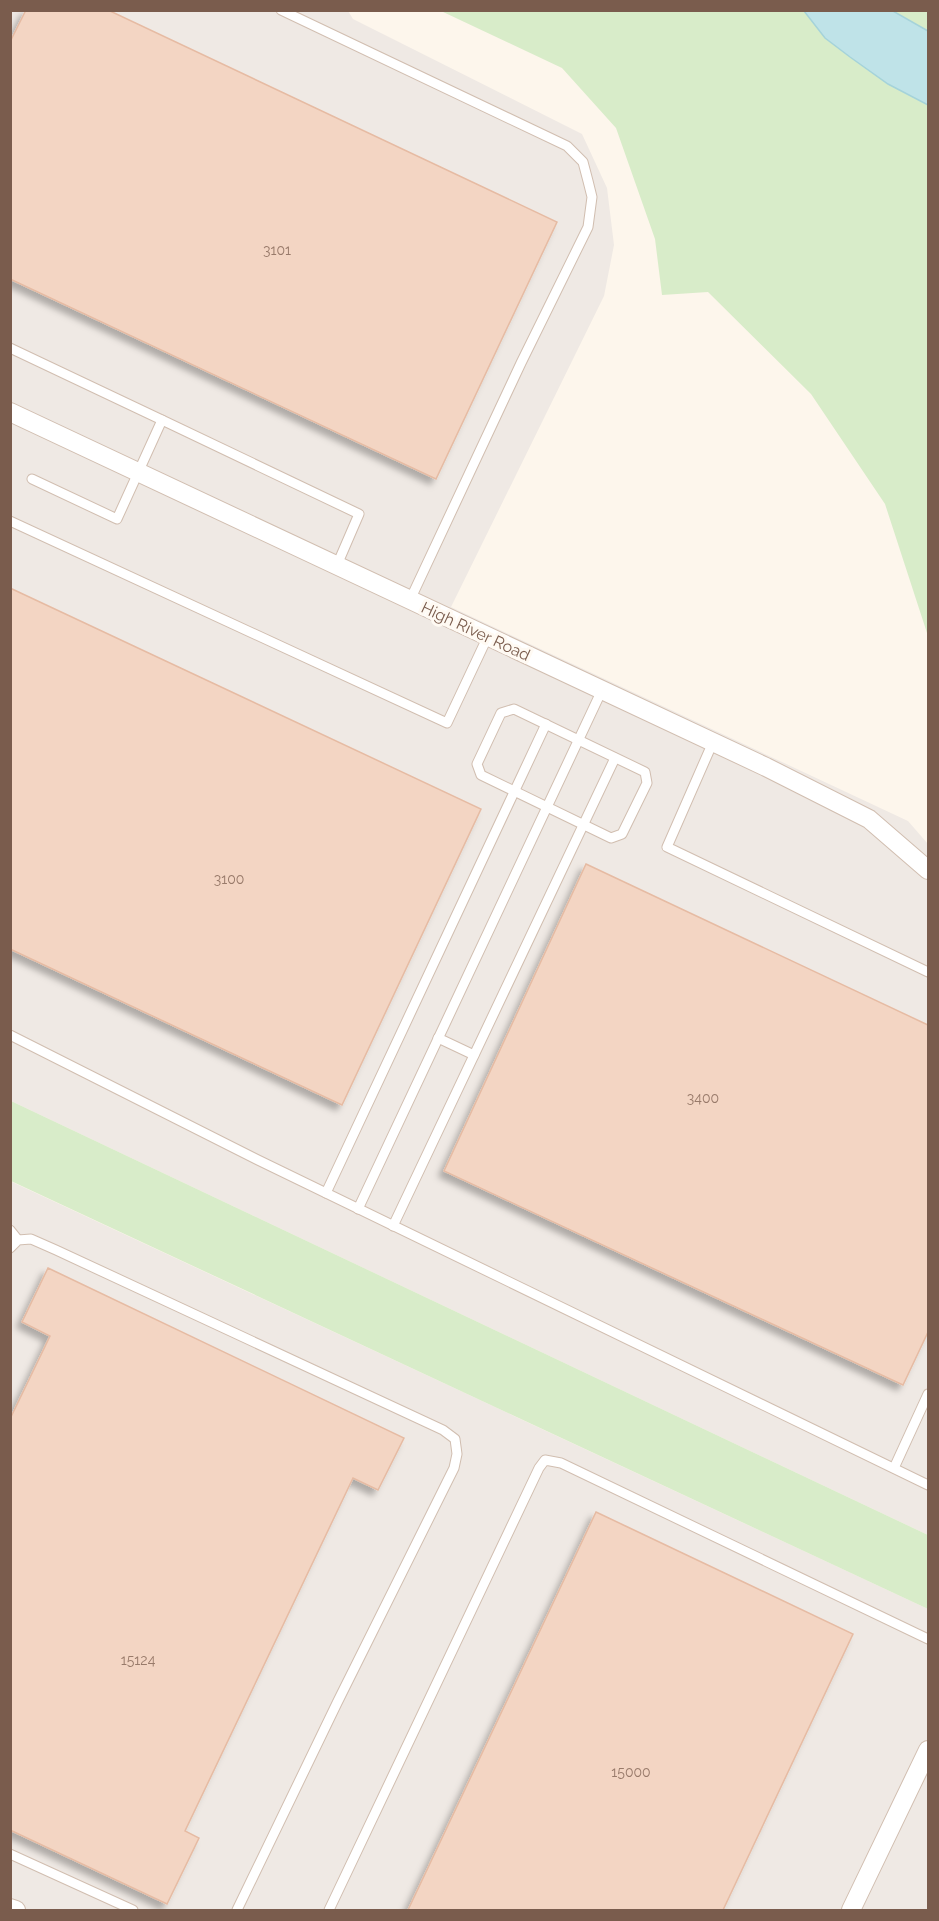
<svg xmlns="http://www.w3.org/2000/svg" width="939" height="1921" font-family="Raleway,sans-serif">
<defs>
<filter id="shadow"><feDropShadow dx="-5.5" dy="5.5" stdDeviation="3" flood-color="#0004"/></filter>
</defs>
<rect width="100%" height="100%" fill="#fdf6ec"/>
<!-- industrial -->
<g fill="#efe9e4">
<path d="M10,11H348L353,19L582,134L607,188L614,245L604,296L451,607L908,821L928,844V1535L11,1101Z"/>
<path d="M10,1181L928,1609V1910H11Z"/>
</g>
<!-- green -->
<g fill="#d8ecc9">
<path d="M441,11H928V636L885,504L811,394L708,292L662,295L655,239L616,128L562,68Z"/>
<path d="M11,1101L928,1535V1609L11,1181Z"/>
</g>
<!-- water -->
<path fill="#bfe3e8" stroke="#a5d3da" stroke-width="1.5" d="M804,11H893L928,31V105L888,84L850,57L825,38Z"/>
<!-- building -->
<g fill="#f3d5c3" stroke="#e6bba3" stroke-width="1.5" filter="url(#shadow)">
<path d="M26,10H108L557,222L436,479L10,279V42Z"/>
<path d="M10,588L481,809L342,1105L10,949Z"/>
<path d="M586,864L928,1025V1332L903,1385L444,1171Z"/>
<path d="M48,1268L404,1438L378,1490L353,1478L185,1831L199,1838L167,1904L10,1830V1419L50,1336L22,1322Z"/>
<path d="M596,1512L853,1634L723,1910H408Z"/>
</g>
<g fill="none" stroke-linecap="round" stroke-linejoin="round">
<!-- lane casing -->
<g stroke="#d1beb0" stroke-width="11">
<g id="lane">
<path d="M281,10L567,146L583,162L588,181L592,197L588,227L521,363L410,600"/>
<path d="M10,348L162,420"/>
<path d="M32,479L117,519L162,420L359,514L337,565"/>
<path d="M10,521L447,723L488,636"/>
<path d="M514,709L645,772L647,783L622,834L611,838L481,775L477,764L501,713Z"/>
<path d="M713,742L667,847L928,972"/>
<path d="M10,1035L258,1160L928,1485"/>
<path d="M438,1038L474,1055"/>
<path d="M326,1193L546,724"/>
<path d="M358,1209L602,690"/>
<path d="M393,1226L615,758"/>
<path d="M10,1230L18,1240"/>
<path d="M10,1248L18,1240L31,1239L56,1250L443,1430L455,1439L457,1454L454,1468L337,1703L237,1910"/>
<path d="M894,1468L928,1394"/>
<path d="M10,1854L133,1910"/>
<path d="M329,1910L539,1468L545,1460L561,1463L928,1639"/>
</g>
</g>
<!-- street casing -->
<g stroke="#d1beb0" stroke-width="20">
<g id="street">
<path d="M10,412L766,767L869,819L928,870"/>
<path d="M10,1908L16,1910"/>
<path d="M851,1910L928,1750"/>
</g>
</g>
<!-- lane -->
<use href="#lane" stroke="#fff" stroke-width="9"/>
<!-- street -->
<use href="#street" stroke="#fff" stroke-width="18"/>
</g>
<g text-anchor="middle" stroke-width="6" stroke-linejoin="round" paint-order="stroke">
<!-- number labels -->
<g font-size="14" fill="#987a6a">
<text x="277" y="255">3101</text>
<text x="229" y="884">3100</text>
<text x="703" y="1103">3400</text>
<text x="138" y="1665">15124</text>
<text x="631" y="1777">15000</text>
</g>
<!-- street labels -->
<g font-size="16" fill="#7a5c4d" stroke="#fffaf3">
<text transform="translate(476 631) rotate(25)" y="6">High River Road</text>
</g>
</g>
<!-- border -->
<rect width="939" height="1921" fill="none" stroke="#7a5c4d" stroke-width="24"/>
</svg>
